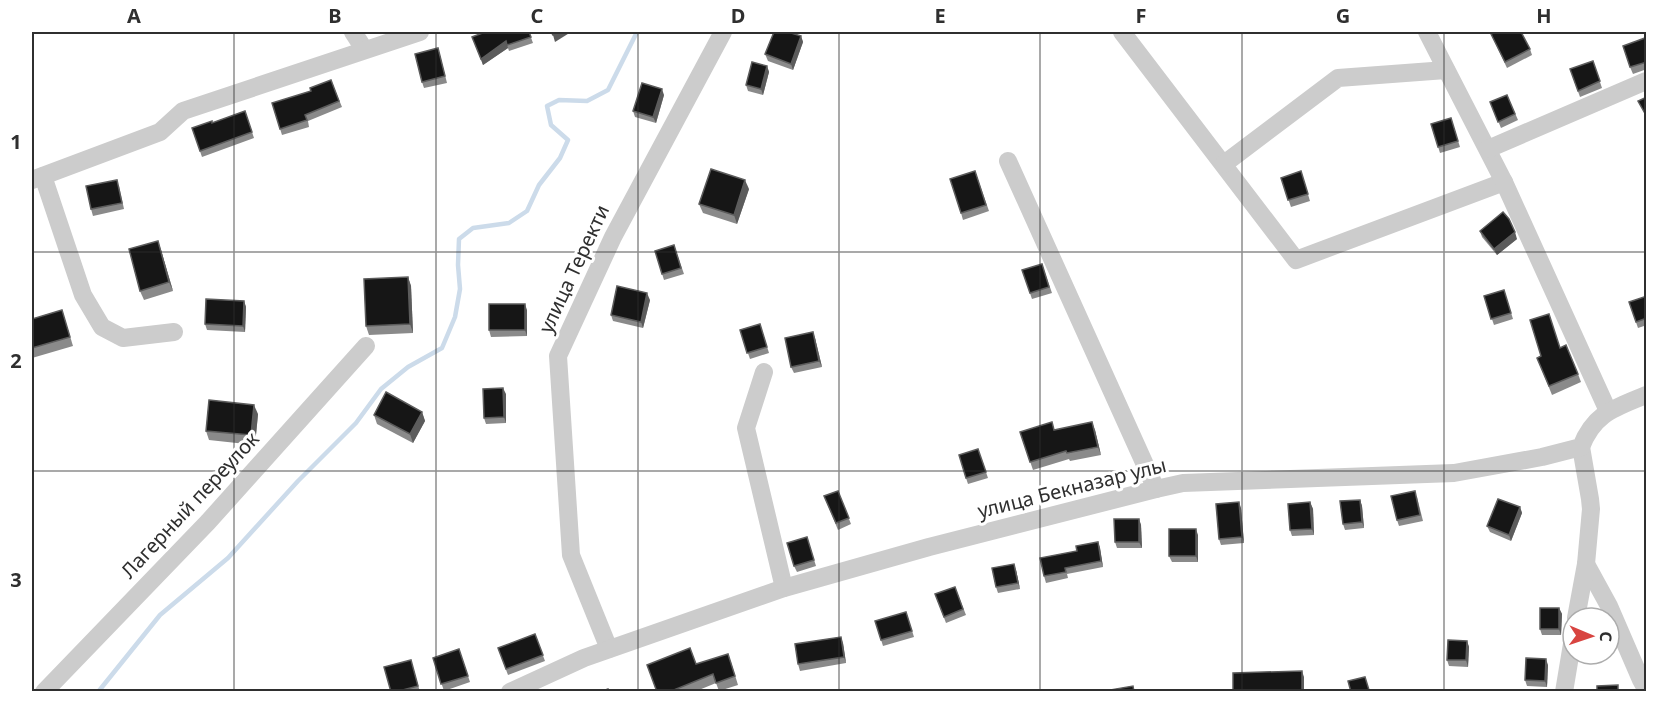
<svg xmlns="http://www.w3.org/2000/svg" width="1678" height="723" font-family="'Noto Sans',sans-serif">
<rect width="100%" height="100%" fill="#fff"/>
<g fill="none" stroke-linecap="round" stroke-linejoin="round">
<!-- stream -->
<path stroke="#ccdbea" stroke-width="4.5" d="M98,692L160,615L228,558L298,481L356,423L381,389L408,367L442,348L455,317L460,289L458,265L459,239L473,228L509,223L527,211L539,185L560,158L568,140L551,125L547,106L559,100L587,101L608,90L637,32"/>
<!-- minor -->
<g stroke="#ccc" stroke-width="18">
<path d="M353,32L364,49"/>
<path d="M1122,32L1296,260L1504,182"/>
<path d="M1427,32L1504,182L1608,411"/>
<path d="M1488,149L1646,81"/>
<path d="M1008,161L1156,489"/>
<path d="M1224,164L1338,78L1446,70"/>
<path d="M43,176L83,295L102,327L123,338L174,332"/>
<path d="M32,180L160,132L183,111L420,32"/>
<path d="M764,372L746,428L784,588"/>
<path d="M1586,564L1609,606L1641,680L1646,689"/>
<path d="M1576,618L1586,564L1591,509L1590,499L1581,447"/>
<path d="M609,649L571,555L558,356L613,237L723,32"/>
<path d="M44,692L208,522L366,346"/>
<path d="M510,692L584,658L784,588L929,547L1156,489L1183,483L1454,473L1542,457L1581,447C1594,413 1615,408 1646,395"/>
<path d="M1564,692L1573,638"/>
</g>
</g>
<!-- wall -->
<g fill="#8a8a8a">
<path d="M529,32L533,43L509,51L508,48L483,65L472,37Z"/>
<path d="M1491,34L1530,49L1532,55L1507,68Z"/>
<path d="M801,36L803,42L793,70L768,61L765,54Z"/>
<path d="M1647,41V69L1633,74L1630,67Z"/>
<path d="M440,55L447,83L424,88L422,82Z"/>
<path d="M1593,61L1602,88L1580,97L1570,69Z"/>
<path d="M767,66L769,72L763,95L748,91L746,85Z"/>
<path d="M331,80L342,107L308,121L309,127L282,135L272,103L311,91Z"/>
<path d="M664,95L656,123L635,117L633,111Z"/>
<path d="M1507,95L1518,120L1501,128L1490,102Z"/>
<path d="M245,111L254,138L202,157L192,128L212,123Z"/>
<path d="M1451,118L1460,147L1440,153L1431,124Z"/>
<path d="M975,171L989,211L963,220L961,213Z"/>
<path d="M1301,171L1310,201L1291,207L1281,178Z"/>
<path d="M119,186L124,209L93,216L91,209Z"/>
<path d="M749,189L737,224L703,213L699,204Z"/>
<path d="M1480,231L1517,239L1497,255L1482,237Z"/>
<path d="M674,245L684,274L664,280L655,251Z"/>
<path d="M161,250L173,291L144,300L140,291Z"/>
<path d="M1042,264L1052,293L1032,299L1022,270Z"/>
<path d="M408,277L411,286L413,333L369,335L366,326Z"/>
<path d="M1504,290L1513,319L1494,325L1484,296Z"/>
<path d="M1647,296V325L1638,328L1629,302Z"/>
<path d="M650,300L643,328L613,321L611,315Z"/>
<path d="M244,301L246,307L245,332L207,330L205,324Z"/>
<path d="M62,310L73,346L32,358V319Z"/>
<path d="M527,310V336L491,337L489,330Z"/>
<path d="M760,324L769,353L750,359L740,330Z"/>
<path d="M815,338L822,367L794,373L791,367Z"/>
<path d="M1560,348L1578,374L1581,382L1552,395L1537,358Z"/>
<path d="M506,394V423L486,424L484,418Z"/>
<path d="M422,412L425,421L413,443L377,424L374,415Z"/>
<path d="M258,414L255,445L209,440L206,431Z"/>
<path d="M1055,430H1095L1101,455L1070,461L1069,459L1033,470L1020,432Z"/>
<path d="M978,449L988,478L968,484L966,478Z"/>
<path d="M838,491L851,524L838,530L824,496Z"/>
<path d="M1417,497L1423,521L1399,526L1397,520Z"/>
<path d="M1360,500L1362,506L1364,528L1345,530L1343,524Z"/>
<path d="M1310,502L1313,509L1314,535L1292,536L1290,530Z"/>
<path d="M1520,507L1522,513L1511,541L1490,532L1487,526Z"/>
<path d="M1241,508L1244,543L1221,545L1219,539Z"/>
<path d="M1139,519L1141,525L1142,548H1117L1115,542Z"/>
<path d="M1198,535V562H1172L1169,556Z"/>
<path d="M807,537L816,566L797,572L794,566Z"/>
<path d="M1098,542L1100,548L1103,567L1067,574L1068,578L1046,583L1044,576L1077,551Z"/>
<path d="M1016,570L1020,589L998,593L996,587Z"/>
<path d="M955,587L966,615L946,623L935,594Z"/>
<path d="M1559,608L1562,614L1561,635H1542L1540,629Z"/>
<path d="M908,618L914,637L883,646L875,621Z"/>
<path d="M535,634L545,661L508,675L498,648Z"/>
<path d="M1467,641L1469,647L1468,667L1449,666L1447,660Z"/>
<path d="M843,643L846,663L800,671L798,664Z"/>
<path d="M459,649L470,682L444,691L433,658Z"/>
<path d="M411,660L420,692H391Z"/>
<path d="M731,662L738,685L719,691L716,683L694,692H657L696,664Z"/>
<path d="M1548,665L1547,687L1527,686L1525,680Z"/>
</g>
<!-- shaded-wall -->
<g fill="#5c5c5c">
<path d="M559,32H571L555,42L553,35Z"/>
<path d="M801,36L803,42L793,70L791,64Z"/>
<path d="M506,41L508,48L483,65L481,59Z"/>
<path d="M767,66L769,72L763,95L761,89Z"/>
<path d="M662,89L664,95L656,123L653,117Z"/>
<path d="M745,180L749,189L737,224L734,215Z"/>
<path d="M1515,232L1517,239L1497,255L1494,249Z"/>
<path d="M158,241L161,250L173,291L169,282Z"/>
<path d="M408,277L411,286L413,333L410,324Z"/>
<path d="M647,293L650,300L643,328L641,322Z"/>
<path d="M244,301L246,307L245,332L243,326Z"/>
<path d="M525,304L527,310V336L525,330Z"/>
<path d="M813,332L815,338L822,367L819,361Z"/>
<path d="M503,388L506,394V423L504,417Z"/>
<path d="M254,405L258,414L255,445L251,435Z"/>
<path d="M422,412L425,421L413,443L410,434Z"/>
<path d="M1092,422L1095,430L1101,455L1098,447Z"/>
<path d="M1360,500L1362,506L1364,528L1362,522Z"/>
<path d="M1239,502L1241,508L1244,543L1242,537Z"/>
<path d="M1310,502L1313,509L1314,535L1312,529Z"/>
<path d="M1520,507L1522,513L1511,541L1509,535Z"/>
<path d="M1139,519L1141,525L1142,548L1139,542Z"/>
<path d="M1196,529L1198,535V562L1196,556Z"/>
<path d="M1098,542L1100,548L1103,567L1101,561Z"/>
<path d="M1014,564L1016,570L1020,589L1018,583Z"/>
<path d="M1559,608L1562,614L1561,635L1559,629Z"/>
<path d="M841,637L843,643L846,663L844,657Z"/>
<path d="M1467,641L1469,647L1468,667L1466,660Z"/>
<path d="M1546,659L1548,665L1547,687L1545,681Z"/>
<path d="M1302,671L1304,677V692H1302Z"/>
</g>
<!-- building -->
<g fill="#161616" stroke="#5c5c5c" stroke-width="1.5">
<path d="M485,32H529L531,37L507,45L506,41L481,59L472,37Z"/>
<path d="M551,32H559L553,35Z"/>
<path d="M774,32H788L801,36L791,64L765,54Z"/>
<path d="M1496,32H1521L1530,49L1505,62L1491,34Z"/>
<path d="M1645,38L1647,41V62L1630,67L1623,46Z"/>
<path d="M438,48L445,76L422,82L415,54Z"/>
<path d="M1593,61L1600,81L1578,91L1570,69Z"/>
<path d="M752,62L767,66L761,89L746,85Z"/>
<path d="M331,80L339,101L305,115L307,120L280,129L272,103L311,91L310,88Z"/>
<path d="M642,83L662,89L653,117L633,111Z"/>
<path d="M1507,95L1515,114L1498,122L1490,102Z"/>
<path d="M1647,97V117L1638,101Z"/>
<path d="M245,111L252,132L200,151L192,128L212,121V123Z"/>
<path d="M1451,118L1458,141L1438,147L1431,124Z"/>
<path d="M711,169L745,180L734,215L699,204Z"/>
<path d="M975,171L986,205L961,213L950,179Z"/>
<path d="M1301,171L1308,194L1288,200L1281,178Z"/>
<path d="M117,180L122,203L91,209L86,186Z"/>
<path d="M1503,212L1509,219L1515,232L1494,249L1480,231Z"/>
<path d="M158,241L169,282L140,291L129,249Z"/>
<path d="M674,245L681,268L662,274L655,251Z"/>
<path d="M1042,264L1049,287L1030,293L1022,270Z"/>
<path d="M408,277L410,324L366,326L364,279Z"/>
<path d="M617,286L647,293L641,322L611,315Z"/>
<path d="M1504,290L1511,313L1491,319L1484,296Z"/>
<path d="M1647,296V318L1636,322L1629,302Z"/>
<path d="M206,299L244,301L243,326L205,324Z"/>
<rect x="489" y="304" width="36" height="26"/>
<path d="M62,310L70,337L32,348V319Z"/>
<path d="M1549,314L1560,348L1566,345L1578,374L1549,386L1537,358L1541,356L1530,320Z"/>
<path d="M760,324L767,347L747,353L740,330Z"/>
<path d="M813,332L819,361L791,367L785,338Z"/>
<path d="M503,388L504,417L484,418L483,389Z"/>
<path d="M386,392L422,412L410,434L374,415Z"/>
<path d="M209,400L254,405L251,435L206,431Z"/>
<path d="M1052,422L1054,430L1092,422L1098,447L1067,453L1066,451L1030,462L1020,432Z"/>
<path d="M978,449L986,472L966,478L959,455Z"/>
<path d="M838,491L849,518L836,523L824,496Z"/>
<path d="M1415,491L1420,515L1397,520L1391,496Z"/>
<path d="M1498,499L1520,507L1509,535L1487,526Z"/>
<path d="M1360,500L1362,522L1343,524L1340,501Z"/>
<path d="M1239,502L1242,537L1219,539L1216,504Z"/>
<path d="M1310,502L1312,529L1290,530L1288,504Z"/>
<path d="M1114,519H1139V542H1115Z"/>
<rect x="1169" y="529" width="27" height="27"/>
<path d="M807,537L814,560L794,566L787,543Z"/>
<path d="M1098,542L1101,561L1065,568L1066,572L1044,576L1040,558L1077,551L1076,546Z"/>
<path d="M1014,564L1018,583L996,587L992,568Z"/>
<path d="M955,587L963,609L944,617L935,594Z"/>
<rect x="1540" y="608" width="19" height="21"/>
<path d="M906,612L912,631L881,640L875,621Z"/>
<path d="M535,634L543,655L506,669L498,648Z"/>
<path d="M841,637L844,657L798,664L795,644Z"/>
<path d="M1448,640L1467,641L1466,660H1447Z"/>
<path d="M690,648L696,664L728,654L735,676L716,683L713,674L669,692H657L647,665Z"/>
<path d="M459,649L468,676L441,684L433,658Z"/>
<path d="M1526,658L1546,659L1545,681L1525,680Z"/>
<path d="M411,660L418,686L395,692H391L384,667Z"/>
<path d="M1302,671V692H1233V673Z"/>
<path d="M1365,677L1369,690L1364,692H1351L1348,681Z"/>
<path d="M1618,685V692H1597V686Z"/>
<path d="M1133,686L1134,692H1111L1110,690Z"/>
<path d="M608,689L609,692H600Z"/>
</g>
<!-- grid -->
<path fill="none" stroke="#2f2f2f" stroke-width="1.5" stroke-opacity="0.55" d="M234,32V692M436,32V692M638,32V692M839,32V692M1040,32V692M1242,32V692M1444,32V692M32,252H1646M32,471H1646"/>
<g text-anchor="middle" stroke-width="6" stroke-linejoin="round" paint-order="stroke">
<!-- street labels -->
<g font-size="20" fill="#2f2f2f" stroke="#fff">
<text transform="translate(574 269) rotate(-65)" y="7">улица Теректи</text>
<text transform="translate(1072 488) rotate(-14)" y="7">улица Бекназар улы</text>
<text transform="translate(190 505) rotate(-47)" y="7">Лагерный переулок</text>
</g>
</g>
<!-- border -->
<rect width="1678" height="723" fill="none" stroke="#ffffff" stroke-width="66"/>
<!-- north arrow -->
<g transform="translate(1591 636) rotate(92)"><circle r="28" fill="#ffffff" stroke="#acacac" stroke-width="1.5"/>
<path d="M0-4.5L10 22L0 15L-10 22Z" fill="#d84440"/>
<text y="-9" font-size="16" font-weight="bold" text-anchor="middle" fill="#2f2f2f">С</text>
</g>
<rect x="33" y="33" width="1612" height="657" fill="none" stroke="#2f2f2f" stroke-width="2"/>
<g font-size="20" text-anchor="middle" font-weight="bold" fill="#2f2f2f">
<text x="134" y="23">A</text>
<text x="335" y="23">B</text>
<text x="537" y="23">C</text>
<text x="738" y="23">D</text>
<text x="940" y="23">E</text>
<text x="1141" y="23">F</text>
<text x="1343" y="23">G</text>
<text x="1544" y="23">H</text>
<text x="16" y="149">1</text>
<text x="16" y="368">2</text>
<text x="16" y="587">3</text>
</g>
</svg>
